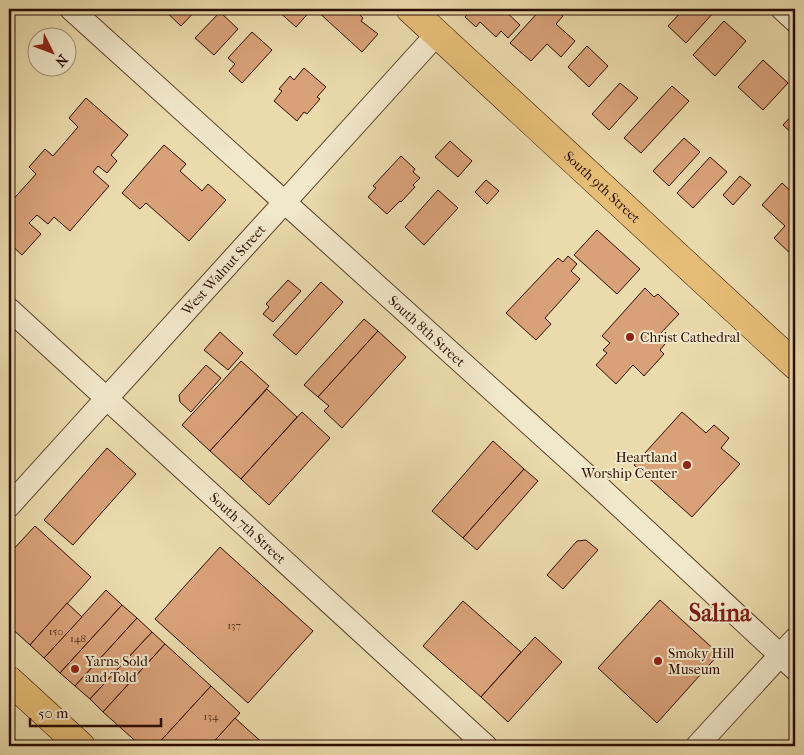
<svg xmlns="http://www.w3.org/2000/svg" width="804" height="755" font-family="'IM FELL French Canon',serif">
<rect width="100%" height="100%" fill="#eadaac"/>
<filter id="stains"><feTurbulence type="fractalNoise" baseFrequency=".004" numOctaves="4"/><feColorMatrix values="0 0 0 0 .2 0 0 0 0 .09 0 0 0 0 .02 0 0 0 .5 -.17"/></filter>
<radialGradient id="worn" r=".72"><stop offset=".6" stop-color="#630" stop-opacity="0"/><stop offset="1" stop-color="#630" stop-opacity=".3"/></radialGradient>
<!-- building -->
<g fill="#d9a178" stroke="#2a0c00">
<path d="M163,9H197L181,26Z"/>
<path d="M276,9H312L296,27Z"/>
<path d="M317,9H342L348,14L354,9L363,18L361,21L378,34L362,52L316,10Z"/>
<path d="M473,9H503L520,25L508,38L501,31L496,37L480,22L476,27L465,17Z"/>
<path d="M541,9H555L563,16L556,24L575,41L561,57L547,44L531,61L510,43Z"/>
<path d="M684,9H710L714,12L686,43L668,26Z"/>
<path d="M220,12L238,29L214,55L195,38Z"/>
<path d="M724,21L746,41L715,76L693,55Z"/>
<path d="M252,32L272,50L242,83L229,71L235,64L228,58Z"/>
<path d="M587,46L608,66L589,87L568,67Z"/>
<path d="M763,60L788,83L763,110L738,87Z"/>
<path d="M304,68L326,87L317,97L320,99L307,114L304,112L297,121L274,101L282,91L279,89L290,76L294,80Z"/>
<path d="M620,83L638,98L609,130L592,114Z"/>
<path d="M672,86L689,101L641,153L624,138Z"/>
<path d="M86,98L128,135L111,155L117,161L107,173L98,166L93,172L109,186L70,231L54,217L48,224L37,215L29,223L41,234L22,255L9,243V204L36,174L29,167L45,149L53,156L78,127L69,118Z"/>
<path d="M795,112V136L783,125Z"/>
<path d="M684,138L700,152L669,186L653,171Z"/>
<path d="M450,141L472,161L458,177L435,157Z"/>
<path d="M164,145L186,164L180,171L202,191L208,184L226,200L189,241L146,203L140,209L122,193Z"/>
<path d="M401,156L415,169L413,172L420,178L413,185L415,187L401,202L400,201L387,214L368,197L376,188L373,186Z"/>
<path d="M710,157L727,172L693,208L677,193Z"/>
<path d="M740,176L751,185L733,205L723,195Z"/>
<path d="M486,180L499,191L487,204L475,192Z"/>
<path d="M782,183L795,195L794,257L774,238L785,226L762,205Z"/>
<path d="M438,190L458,208L424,245L405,227Z"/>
<path d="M597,230L640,269L617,294L574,255Z"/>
<path d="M568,256L577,264L571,271L580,279L545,318L551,324L536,340L506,313L558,258L563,262Z"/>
<path d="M288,280L301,291L273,322L263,314L269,307L266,304Z"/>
<path d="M321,282L343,302L296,355L273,335Z"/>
<path d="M645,288L654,297L658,294L679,314L657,337L665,344L660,350L664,354L644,376L633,365L616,384L596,365L607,353L603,350L610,343L602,336Z"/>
<path d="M364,319L378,331L318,397L304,385Z"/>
<path d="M378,331L406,357L342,428L324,411L329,406L318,397Z"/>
<path d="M220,332L243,353L228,370L204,350Z"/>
<path d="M241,361L269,386L210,451L182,425Z"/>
<path d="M206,365L221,378L191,412L180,402L179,395Z"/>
<path d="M267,389L297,417L241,479L210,451Z"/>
<path d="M302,412L330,438L269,505L241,479Z"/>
<path d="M682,412L706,433L714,425L729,438L721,448L740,464L692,517L634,465Z"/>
<path d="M493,441L524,469L463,538L432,511Z"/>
<path d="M107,448L136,474L73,545L44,520Z"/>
<path d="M524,469L538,481L477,550L463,538Z"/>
<path d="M35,526L91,577L30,645L9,626V554Z"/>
<path d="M586,540L598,550L563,589L547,575L577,541Z"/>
<path d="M220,547L313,631L248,703L155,619Z"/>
<path d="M106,590L122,605L60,673L44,658Z"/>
<path d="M660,600L719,654L657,723L598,668Z"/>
<path d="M463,601L521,652L481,697L423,646Z"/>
<path d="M67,603L82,617L44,658L30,645Z"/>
<path d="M122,605L137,618L75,686L60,673Z"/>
<path d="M137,618L152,632L90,699L75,686Z"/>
<path d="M152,632L165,644L103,712L90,699Z"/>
<path d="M535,637L562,662L508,722L481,697Z"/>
<path d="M165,644L211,686L156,746H141L103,712Z"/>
<path d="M211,686L240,713L210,746H156Z"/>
<path d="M235,718L266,746H210Z"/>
<path d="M9,734L23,746H9Z"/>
</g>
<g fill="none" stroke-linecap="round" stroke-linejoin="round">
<!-- minor casing -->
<g stroke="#5a402b" stroke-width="24">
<g id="minor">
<path id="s1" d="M71,9L595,483L795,669"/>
<path d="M782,9L795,21"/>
<path id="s2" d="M9,309L486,746"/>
<path id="s3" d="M9,506L437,34"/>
<path d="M697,746L795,639"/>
</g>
</g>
<!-- major casing -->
<g stroke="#2a0c00" stroke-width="29">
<g id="major">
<path id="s4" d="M410,9L795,365"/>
<path d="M9,680L81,746"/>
</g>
</g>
<!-- minor -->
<use href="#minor" stroke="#f1e7c9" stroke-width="22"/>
<!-- major -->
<use href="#major" stroke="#e5bd76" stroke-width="28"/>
</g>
<!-- markers -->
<g fill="#8f2418" stroke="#f1e7c9" stroke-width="2">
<circle cx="630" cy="337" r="5"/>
<circle cx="687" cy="465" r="5"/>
<circle cx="658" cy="661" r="5"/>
<circle cx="75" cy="669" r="5"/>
</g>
<g text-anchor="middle" stroke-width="4" stroke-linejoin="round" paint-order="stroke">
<!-- number labels -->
<g font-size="11" fill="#56311e">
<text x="234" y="629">137</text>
<text x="56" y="635">150</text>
<text x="78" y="642">148</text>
<text x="211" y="720">134</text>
</g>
<!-- street labels -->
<g font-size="14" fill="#2a0c00" stroke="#f1e7c9">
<text dy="5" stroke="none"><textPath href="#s4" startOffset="262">South 9th Street</textPath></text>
<text dy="5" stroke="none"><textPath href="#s3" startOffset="319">West Walnut Street</textPath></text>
<text dy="5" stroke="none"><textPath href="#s1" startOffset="480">South 8th Street</textPath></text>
<text dy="5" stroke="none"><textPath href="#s2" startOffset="324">South 7th Street</textPath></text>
</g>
<!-- poi labels -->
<g font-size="14" fill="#2a0c00" stroke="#f1e7c9" text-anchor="start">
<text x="640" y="342">Christ Cathedral</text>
<text x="677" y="462" text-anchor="end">Heartland<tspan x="677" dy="16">Worship Center</tspan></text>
<text x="668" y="658">Smoky Hill<tspan x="668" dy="16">Museum</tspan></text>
<text x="85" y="666">Yarns Sold<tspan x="85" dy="16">and Told</tspan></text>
</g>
<!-- town labels -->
<g font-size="24" font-weight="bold" fill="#7a1f14" stroke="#f1e7c9">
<text x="720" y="621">Salina</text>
</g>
</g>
<!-- margin -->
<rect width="804" height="755" fill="none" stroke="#eadaac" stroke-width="30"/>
<rect x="10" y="10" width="784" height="735" fill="none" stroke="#2a0c00" stroke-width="2.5"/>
<rect x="15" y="15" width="774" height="725" fill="none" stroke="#2a0c00"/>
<!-- north arrow -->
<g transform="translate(52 52) rotate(132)"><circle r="24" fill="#f1e7c9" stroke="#a18f79"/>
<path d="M0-4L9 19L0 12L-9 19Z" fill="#8f2418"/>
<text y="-8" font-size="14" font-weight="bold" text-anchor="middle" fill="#2a0c00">N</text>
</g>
<!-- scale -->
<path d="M30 718v8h131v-8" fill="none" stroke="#2a0c00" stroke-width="2.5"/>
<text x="38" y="718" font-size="15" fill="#2a0c00" stroke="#f1e7c9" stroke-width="4" paint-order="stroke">50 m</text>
<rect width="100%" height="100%" filter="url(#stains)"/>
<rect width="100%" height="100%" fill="url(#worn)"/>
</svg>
